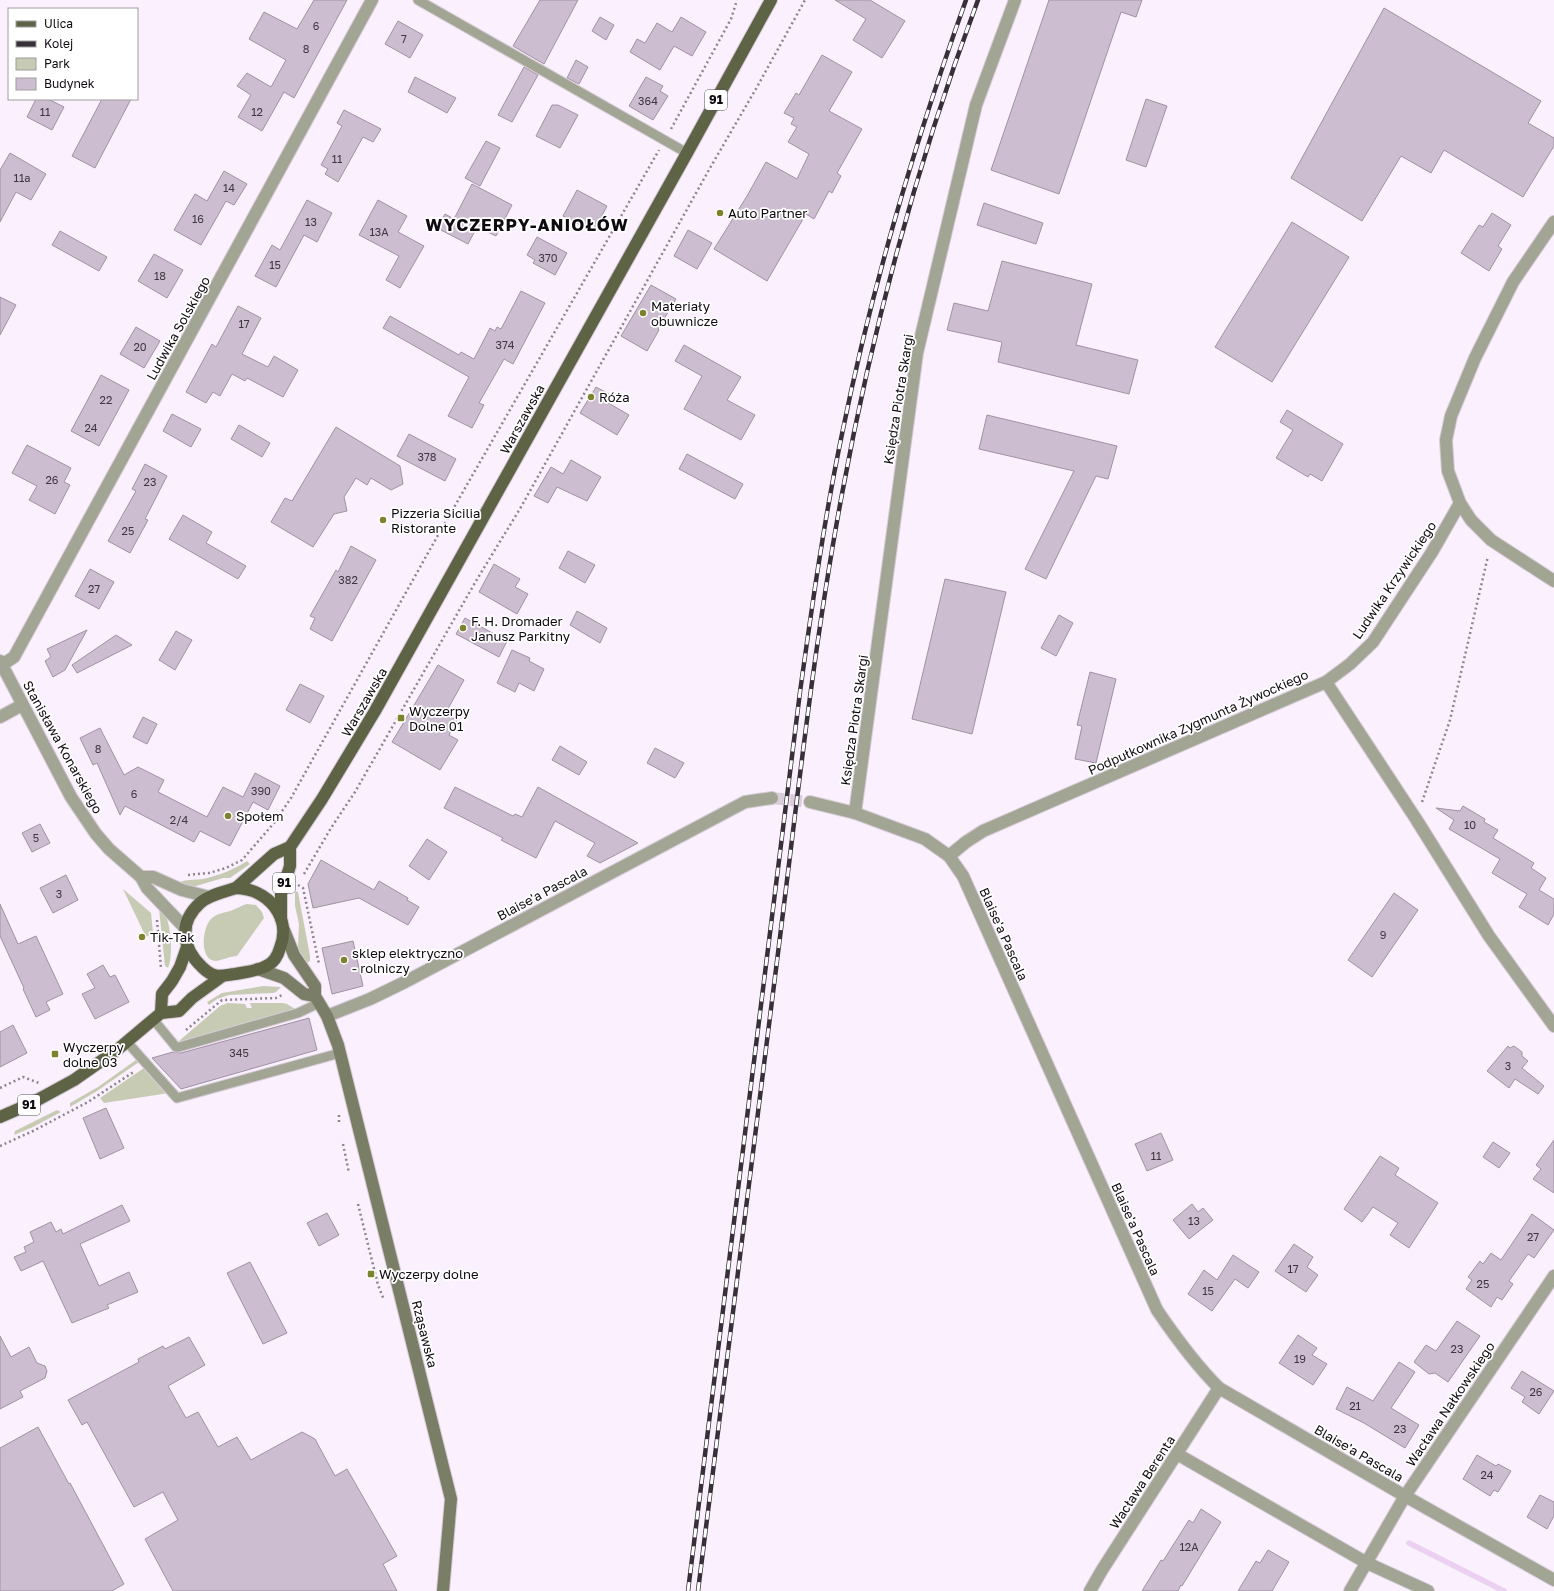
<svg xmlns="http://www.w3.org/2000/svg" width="1554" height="1591" font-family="'Golos Text',sans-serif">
<rect width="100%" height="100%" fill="#fbf0fd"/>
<!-- green -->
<g fill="#c7cbb3">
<path d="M247,861L250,864L230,878H223L196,886L189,887L178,883C185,879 196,880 203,879C220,875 233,870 247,861Z"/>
<path d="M123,889L151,913L153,933L146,937Z"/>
<path d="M295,891L298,892L310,956V961L306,963L299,952L298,946L299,924L295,906Z"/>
<path d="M247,904L256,905L262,912L264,918L237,956C230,956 223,960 216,961C199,961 202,928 211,919C217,913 225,913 233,910C238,908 242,905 247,904Z"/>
<path d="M159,909C162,912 165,915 167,919C171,931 173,956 168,968L165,966Z"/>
<path d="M263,986L281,987L276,992L273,993L229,995L217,999L209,1005L207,1002L222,993Z"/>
<path d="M228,1003L245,1004L247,1008H252L250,1003H283L287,1004L297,1010L211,1033L204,1038L183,1043L179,1041L220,1006Z"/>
<path d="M136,1060L139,1062L97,1091L70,1107V1103L98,1087Z"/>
<path d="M144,1068L169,1093L104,1103L100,1098Z"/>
<path d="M57,1110L61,1112L33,1127L14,1135L15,1131Z"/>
</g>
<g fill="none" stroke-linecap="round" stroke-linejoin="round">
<!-- stream -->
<path stroke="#ebd0f2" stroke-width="5.5" d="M1409,1543L1504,1591"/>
</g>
<!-- building -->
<g fill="#cdbdd1" stroke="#a091a4">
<path d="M314,0H347L294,98L284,92L262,131L238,117L251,95L237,86L247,73L271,87L286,60L249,39L264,12L297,29Z"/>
<path d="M540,0H578L544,64L513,46Z"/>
<path d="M835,0H870L905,21L882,58L853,40L866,19Z"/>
<path d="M1049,0H1142L1136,17L1121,12L1059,194L991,170Z"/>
<path d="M1384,8L1541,101L1528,123L1554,138V146L1523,197L1444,150L1431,173L1401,156L1362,221L1291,178Z"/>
<path d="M600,17L614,25L606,40L592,31Z"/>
<path d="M681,17L706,32L692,56L674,46L660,70L630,52L637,39L645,43L657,23L672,32Z"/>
<path d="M398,21L423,35L410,58L385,44Z"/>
<path d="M822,55L852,72L829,111L862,129L837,173L841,176L832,193L829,191L814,219L806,214L767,281L714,249L747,196L766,162L797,179L809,154L788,142L797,127L791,124L794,118L784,113L796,93L799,95Z"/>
<path d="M576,60L588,67L579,84L567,78Z"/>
<path d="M524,67L538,75L512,122L498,115Z"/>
<path d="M415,77L456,98L447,113L408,92Z"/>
<path d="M646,77L663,86L660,91L668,96L653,120L629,106Z"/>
<path d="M36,99H48L64,107L52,130L27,117Z"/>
<path d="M102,99H131L95,168L72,156Z"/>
<path d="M1146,99L1167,106L1146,167L1126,160Z"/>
<path d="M552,105H558L578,115L560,148L536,136Z"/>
<path d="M344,110L381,129L373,142L363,137L338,182L325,174L328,169L321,165L342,126L337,123Z"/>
<path d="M486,141L500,148L480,186L465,178Z"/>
<path d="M10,153L46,174L31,200L16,192L0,222V170Z"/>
<path d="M224,171L247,184L234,205L226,201L201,245L174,230L195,194L207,201Z"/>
<path d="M472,184L512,205L496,236L477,227L468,244L437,228L445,214L454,219Z"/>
<path d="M577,190L607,206L596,227L592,225L590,230L563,216Z"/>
<path d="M307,200L332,213L317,242L304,235L276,287L255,276L272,245L280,250Z"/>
<path d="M378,200L407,216L398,232L424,246L400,288L386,280L399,256L359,235Z"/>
<path d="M984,203L1043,223L1036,244L977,225Z"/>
<path d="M1492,213L1511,225L1498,246L1502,249L1489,271L1461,253L1479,225L1483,227Z"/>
<path d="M1292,222L1349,257L1272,382L1215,347Z"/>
<path d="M688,230L712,243L697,269L674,256Z"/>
<path d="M60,231L107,257L99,271L52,245Z"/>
<path d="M537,237L567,253L555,275L533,263L535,260L527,255Z"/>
<path d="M154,254L183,270L167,298L138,281Z"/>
<path d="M1002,261L1092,284L1076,345L1138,360L1129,394L998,362L1002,342L947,330L954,303L988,311Z"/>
<path d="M651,285L676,299L658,329L659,330L647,351L621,336Z"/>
<path d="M521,291L545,303L513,364L504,359L479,403L484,405L472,428L448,416L469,377L383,328L390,316L459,355L461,352L474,359L490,328L495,331L497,327L501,329Z"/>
<path d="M0,297L16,305L0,335Z"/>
<path d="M238,306L261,318L242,354L268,367L274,356L298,370L283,397L247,378L245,381L232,374L220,396L213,392L206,403L186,392L212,344L216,347Z"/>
<path d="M136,327L160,341L144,368L120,354Z"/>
<path d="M684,345L741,377L727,400L755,415L741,440L684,409L702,376L675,361Z"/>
<path d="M101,375L129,390L99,446L71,431Z"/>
<path d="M596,387L609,394L605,401L629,415L617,435L580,413Z"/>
<path d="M1287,410L1343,444L1322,481L1310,474L1308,477L1276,458L1293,430L1280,422Z"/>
<path d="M172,414L201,429L191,447L163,431Z"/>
<path d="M987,415L1117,446L1108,479L1096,476L1046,579L1025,569L1074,471L979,449Z"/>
<path d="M239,425L270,443L262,457L231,439Z"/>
<path d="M336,427L400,466L403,484L391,490L371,478L367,485L356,478L344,497L347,511L334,514L313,547L271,522L285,498L292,501Z"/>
<path d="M409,434L456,459L445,481L397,456Z"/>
<path d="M27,445L71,468L64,482L70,485L55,514L29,500L37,486L12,473Z"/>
<path d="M687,454L743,484L735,499L679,469Z"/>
<path d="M571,460L601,477L587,501L557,487L548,503L534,496L551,467L563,474Z"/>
<path d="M145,464L167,476L145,519L148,520L130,553L108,541L136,491L132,489Z"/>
<path d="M183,515L212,532L206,543L246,566L238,579L169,539Z"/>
<path d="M351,546L376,560L332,641L310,629L315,618L310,616L336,570L338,572Z"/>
<path d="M568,551L595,565L585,583L559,568Z"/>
<path d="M494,564L520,579L515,587L528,594L517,614L479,592Z"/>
<path d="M90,569L114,582L99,609L75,596Z"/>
<path d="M945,579L1006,592L972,734L912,719Z"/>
<path d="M577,611L607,628L600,643L570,625Z"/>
<path d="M1059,615L1073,623L1056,656L1041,648Z"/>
<path d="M465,618L507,641L499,657L456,634Z"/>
<path d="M87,630L65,670L53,677L45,661L51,657L47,649Z"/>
<path d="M176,631L192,640L175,670L159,660Z"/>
<path d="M116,635L132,645L77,673L72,665Z"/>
<path d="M512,650L530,658L529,661L544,669L534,691L519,683L515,692L497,683Z"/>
<path d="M438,665L464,680L445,714L457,720L449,735L458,740L440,770L392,742Z"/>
<path d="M1090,672L1116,679L1096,763L1075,759L1082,726L1077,725Z"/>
<path d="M300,684L324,696L310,723L286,710Z"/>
<path d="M143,717L157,724L147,744L133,737Z"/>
<path d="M100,728L124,775L138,767L164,780L158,792L207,817L223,787L243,797L255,773L280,786L268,810L253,802L230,846L200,831L194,842L125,806L120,815L97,763L93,765L80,738Z"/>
<path d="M560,746L587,762L579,775L552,760Z"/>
<path d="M655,748L684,763L675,778L647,763Z"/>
<path d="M455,787L513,816L515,814L522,817L538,787L638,843L600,863L587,856L595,843L555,821L536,858L501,840L503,838L444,808Z"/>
<path d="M1463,806L1485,819L1484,822L1498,830L1493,838L1534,863L1531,868L1546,878L1539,890L1554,899V914L1548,925L1519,907L1527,894L1492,873L1500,859L1449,829L1454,820L1436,808L1460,811Z"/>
<path d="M40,824L50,843L32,852L22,833Z"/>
<path d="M427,839L447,852L429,880L409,866Z"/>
<path d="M321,860L374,890L379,881L408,898L407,900L419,907L408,925L359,898L313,908L308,884Z"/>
<path d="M66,875L78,900L53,913L40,888Z"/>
<path d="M1394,893L1418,910L1372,977L1348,960Z"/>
<path d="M0,904L18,944L36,936L63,994L46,1002L50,1010L36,1017L23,989L24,988L0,936Z"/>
<path d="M353,941L363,986L332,994L322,948Z"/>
<path d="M103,965L110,977L115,975L129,1002L95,1019L82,994L95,988L87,974Z"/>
<path d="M309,1018L317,1050L181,1089L152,1058L173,1052L181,1053Z"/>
<path d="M13,1025L27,1053L0,1067V1032Z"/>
<path d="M1508,1046L1510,1048L1514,1046L1522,1052V1056L1528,1061L1522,1068L1544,1086L1538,1094L1515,1079L1509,1088L1487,1071Z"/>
<path d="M106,1108L124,1148L100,1159L83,1118Z"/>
<path d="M1161,1133L1173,1160L1147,1171L1135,1144Z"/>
<path d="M1554,1140V1193L1533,1179L1541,1169L1536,1165Z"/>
<path d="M1493,1142L1510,1153L1499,1168L1483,1157Z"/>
<path d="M1380,1156L1399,1168L1395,1175L1438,1203L1409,1248L1390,1235L1398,1223L1373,1207L1362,1222L1344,1209Z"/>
<path d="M1192,1204L1198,1212L1203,1208L1213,1220L1189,1239L1173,1220Z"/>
<path d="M122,1205L130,1221L80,1244L99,1286L129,1272L138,1292L107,1305L109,1308L72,1323L43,1261L21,1271L14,1257L26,1252L24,1247L34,1242L30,1232L51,1222L56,1232L61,1229L63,1234Z"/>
<path d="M327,1213L339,1235L319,1246L307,1223Z"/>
<path d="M1532,1214L1554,1230L1534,1258L1528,1254L1509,1281L1513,1284L1502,1300L1497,1297L1491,1307L1466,1289L1472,1280L1468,1277L1480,1261L1483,1264L1491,1253L1501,1260Z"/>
<path d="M1294,1244L1313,1257L1307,1267L1318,1275L1306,1292L1275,1271Z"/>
<path d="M1233,1255L1259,1272L1248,1288L1235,1279L1212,1311L1188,1294L1204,1270L1217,1280Z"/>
<path d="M250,1262L287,1333L263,1344L227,1273Z"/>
<path d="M1457,1321L1480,1336L1448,1382L1435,1373L1429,1374L1414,1362L1426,1345L1436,1351Z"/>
<path d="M1298,1335L1317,1348L1312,1355L1327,1364L1313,1385L1279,1363Z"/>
<path d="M0,1336L11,1357L29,1347L37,1363L45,1366L47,1371L45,1378L20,1391L23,1397L0,1409Z"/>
<path d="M189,1337L205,1365L168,1386L186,1418L198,1412L218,1447L237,1437L251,1460L302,1432L315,1439L335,1476L347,1469L397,1556L383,1564L397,1591H173L145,1539L178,1520L163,1492L134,1507L87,1422L82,1425L68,1400L139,1362L138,1359L163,1346L165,1349Z"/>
<path d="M1399,1362L1415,1372L1391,1408L1419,1425L1405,1448L1364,1423L1336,1409L1347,1387L1373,1401Z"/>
<path d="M1522,1371L1554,1391L1539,1414L1522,1402L1525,1397L1511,1388Z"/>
<path d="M38,1427L69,1484L70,1483L124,1584L112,1591H0V1448Z"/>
<path d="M1477,1455L1496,1466L1498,1464L1511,1471L1498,1492L1494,1490L1490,1496L1463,1479Z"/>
<path d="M1540,1495L1554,1502V1516L1547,1529L1527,1517Z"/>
<path d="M1201,1509L1221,1522L1182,1586L1181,1585L1178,1591H1142L1161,1560L1163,1561L1189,1520L1193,1523Z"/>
<path d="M1268,1550L1289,1562L1272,1591H1238L1256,1561L1260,1563Z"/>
</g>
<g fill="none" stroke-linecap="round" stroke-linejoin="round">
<!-- street-tunnel -->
<path stroke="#d8cdd9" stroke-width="12" stroke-dasharray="12 6" stroke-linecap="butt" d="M772,798L810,802"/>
<!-- lane casing -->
<g stroke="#d5cbd7" stroke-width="11">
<g id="lane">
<path d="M418,0L687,153"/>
<path d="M153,1019L176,1047H179L298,1013L319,1003"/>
<path d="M127,1042L177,1098L340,1053"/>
</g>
</g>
<!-- street casing -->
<g stroke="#d5cbd7" stroke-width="14">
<g id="street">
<path d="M1554,222L1513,282L1475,358L1451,416L1446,440L1448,471L1460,503L1471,520L1491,540L1554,581"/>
<path d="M0,661L71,797L96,834L109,849L141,877L147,888L186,929"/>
<path d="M2,665L14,657L372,0"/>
<path d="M1326,682L1350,664L1373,642L1432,552L1460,503"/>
<path d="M0,717L22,705"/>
<path d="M810,802L855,813L925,839L949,856L963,876L1157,1310C1176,1338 1195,1364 1219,1388L1405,1496L1554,1580"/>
<path d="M855,813L917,353L976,105L1015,0"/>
<path d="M949,856L966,842L983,831L1326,682L1416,819L1489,936L1554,1026"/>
<path d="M141,877H153L182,890L209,897"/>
<path d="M327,1016L370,999L405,982L745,802L772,798"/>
<path d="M1177,1454L1367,1563L1428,1591"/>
<path d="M1090,1591L1102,1570L1219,1388"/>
<path d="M1350,1591L1405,1496L1554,1276"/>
</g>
</g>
<!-- secondary casing -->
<g stroke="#d5cbd7" stroke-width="14">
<g id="secondary">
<path d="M284,930L294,955L315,986V996L327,1016L338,1045L451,1499L443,1591"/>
<path d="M258,969L284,978L304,994L315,996"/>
</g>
</g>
<!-- primary casing -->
<g stroke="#d5cbd7" stroke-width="14">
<g id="primary">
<path d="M236,888C268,889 292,917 280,948C278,955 274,962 268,965C259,971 245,972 235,974C220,976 214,979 202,967C182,948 178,923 200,903C209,895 224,892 236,888Z"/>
<path d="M236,888L274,854L290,847"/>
<path d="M281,919V894L290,866V847L322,799L375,711L687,153L771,0"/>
<path d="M161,1013L162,994L172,981L180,967L187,947"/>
<path d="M0,1117L30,1104L74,1080L117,1050L161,1013L179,1011L192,998L221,977"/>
</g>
</g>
<!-- path -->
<g stroke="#8d848f" stroke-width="2.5" stroke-dasharray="2 3" stroke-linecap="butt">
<path d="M671,129L731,19L737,0"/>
<path d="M1422,802L1450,720L1488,556"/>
<path d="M304,874L331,828L355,792L476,581L521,507L710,168L757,87L805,0"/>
<path d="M188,875L209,873L226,868L242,860L274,823L291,798L433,544L659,150"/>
<path d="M298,885L303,888L319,964"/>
<path d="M157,920L161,968"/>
<path d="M186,1030L222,1000L276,998L282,995"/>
<path d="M0,1088L23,1077L39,1083"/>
<path d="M339,1115V1124"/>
<path d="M343,1144L349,1173"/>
<path d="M0,1146L33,1131L88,1102L135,1071"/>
<path d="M358,1204L378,1285L384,1300"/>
</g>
<!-- lane -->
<use href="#lane" stroke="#a2a594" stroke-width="9"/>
<!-- street -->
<use href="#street" stroke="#a2a594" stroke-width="12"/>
<!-- secondary -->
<use href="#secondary" stroke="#7b7e66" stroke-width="12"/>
<!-- primary -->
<use href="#primary" stroke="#5f6345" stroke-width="12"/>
<!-- rail casing -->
<g stroke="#373038" stroke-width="4.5">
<g id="rail">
<path d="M688,1591L800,692C812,606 824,520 842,434C872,286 915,142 966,0"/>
<path d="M698,1591C725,1376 752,1160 779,945C798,794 814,643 842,494C873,326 918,160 978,0"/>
</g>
</g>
<!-- rail -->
<use href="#rail" stroke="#fff" stroke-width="3" stroke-dasharray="9" stroke-linecap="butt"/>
</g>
<!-- markers -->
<g fill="#7c832e" stroke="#fff" stroke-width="1.5">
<circle cx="720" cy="213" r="4"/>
<circle cx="643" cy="313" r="4"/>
<circle cx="591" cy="397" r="4"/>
<circle cx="383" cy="520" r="4"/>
<circle cx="463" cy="628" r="4"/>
<rect x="397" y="714" width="8" height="8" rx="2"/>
<circle cx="228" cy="816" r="4"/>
<circle cx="142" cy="937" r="4"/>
<circle cx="344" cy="960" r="4"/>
<rect x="51" y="1050" width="8" height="8" rx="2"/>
<rect x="367" y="1270" width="8" height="8" rx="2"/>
</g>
<g text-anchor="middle" stroke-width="3.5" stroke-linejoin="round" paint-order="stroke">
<!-- number labels -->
<g font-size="11" fill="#3e3640">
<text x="316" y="30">6</text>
<text x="404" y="43">7</text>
<text x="306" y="53">8</text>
<text x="648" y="105">364</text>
<text x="45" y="116">11</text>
<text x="257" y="116">12</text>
<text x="337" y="163">11</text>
<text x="22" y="182">11a</text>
<text x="229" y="192">14</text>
<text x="198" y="223">16</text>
<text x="311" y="226">13</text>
<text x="379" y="236">13A</text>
<text x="548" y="262">370</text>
<text x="275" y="269">15</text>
<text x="160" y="280">18</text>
<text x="244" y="328">17</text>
<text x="505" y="349">374</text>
<text x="140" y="351">20</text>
<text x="106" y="404">22</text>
<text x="91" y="432">24</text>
<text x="427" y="461">378</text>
<text x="52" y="484">26</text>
<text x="150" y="486">23</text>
<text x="128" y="535">25</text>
<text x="348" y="584">382</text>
<text x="94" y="593">27</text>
<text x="98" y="753">8</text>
<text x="261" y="795">390</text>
<text x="134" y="798">6</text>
<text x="179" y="824">2/4</text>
<text x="1470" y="829">10</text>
<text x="36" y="842">5</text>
<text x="59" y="898">3</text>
<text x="1383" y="939">9</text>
<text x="239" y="1057">345</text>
<text x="1508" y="1070">3</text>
<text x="1156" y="1160">11</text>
<text x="1194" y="1225">13</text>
<text x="1533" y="1241">27</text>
<text x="1293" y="1273">17</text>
<text x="1483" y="1288">25</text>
<text x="1208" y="1295">15</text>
<text x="1457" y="1353">23</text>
<text x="1300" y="1363">19</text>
<text x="1536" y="1396">26</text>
<text x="1355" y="1410">21</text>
<text x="1400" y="1433">23</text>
<text x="1487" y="1479">24</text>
<text x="1189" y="1551">12A</text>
</g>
<!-- shield labels -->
<g fill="#fff" stroke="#575358" stroke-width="1">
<rect x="705" y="90" width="22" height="20" rx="3"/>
<rect x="273" y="873" width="22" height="20" rx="3"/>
<rect x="18" y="1095" width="22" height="20" rx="3"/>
</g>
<g font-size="12" font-weight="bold" fill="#0f0910">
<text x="716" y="104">91</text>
<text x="284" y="887">91</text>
<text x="29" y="1109">91</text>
</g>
<!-- poi labels -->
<g font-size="13" fill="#0f0910" stroke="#fff" text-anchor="start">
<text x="728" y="218">Auto Partner</text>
<text x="651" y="311">Materiały<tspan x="651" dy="15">obuwnicze</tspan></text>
<text x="599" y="402">Róża</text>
<text x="391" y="518">Pizzeria Sicilia<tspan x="391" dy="15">Ristorante</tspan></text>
<text x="471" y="626">F. H. Dromader<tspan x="471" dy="15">Janusz Parkitny</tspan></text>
<text x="409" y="716">Wyczerpy<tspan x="409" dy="15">Dolne 01</tspan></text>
<text x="236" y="821">Społem</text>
<text x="150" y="942">Tik-Tak</text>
<text x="352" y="958">sklep elektryczno<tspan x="352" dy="15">- rolniczy</tspan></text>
<text x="63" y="1052">Wyczerpy<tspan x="63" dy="15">dolne 03</tspan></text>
<text x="379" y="1279">Wyczerpy dolne</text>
</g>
<!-- street labels -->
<g font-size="13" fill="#0f0910" stroke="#fff">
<text transform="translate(178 328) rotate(-61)" y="5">Ludwika Solskiego</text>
<text transform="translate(898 399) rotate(-81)" y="5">Księdza Piotra Skargi</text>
<text transform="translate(522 419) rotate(-61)" y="5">Warszawska</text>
<text transform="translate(1394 580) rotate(-56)" y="5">Ludwika Krzywickiego</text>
<text transform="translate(364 702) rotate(-60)" y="5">Warszawska</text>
<text transform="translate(854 720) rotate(-82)" y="5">Księdza Piotra Skargi</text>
<text transform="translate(1198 722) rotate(-24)" y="5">Podpułkownika Zygmunta Żywockiego</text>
<text transform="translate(63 747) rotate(61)" y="5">Stanisława Konarskiego</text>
<text transform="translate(542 893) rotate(-28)" y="5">Blaise'a Pascala</text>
<text transform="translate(1004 934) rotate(66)" y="5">Blaise'a Pascala</text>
<text transform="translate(1136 1229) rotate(66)" y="5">Blaise'a Pascala</text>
<text transform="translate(425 1334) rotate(76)" y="5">Rząsawska</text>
<text transform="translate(1450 1404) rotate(-56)" y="5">Wacława Nałkowskiego</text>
<text transform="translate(1359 1453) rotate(30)" y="5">Blaise'a Pascala</text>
<text transform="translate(1142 1482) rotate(-57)" y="5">Wacława Berenta</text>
</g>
<!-- district labels -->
<g font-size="17" font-weight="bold" letter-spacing="1" fill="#0f0910" stroke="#fff">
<text x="527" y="231">WYCZERPY-ANIOŁÓW</text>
</g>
</g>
<!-- legend -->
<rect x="8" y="8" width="130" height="92" fill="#ffffff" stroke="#9f9d9f"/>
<rect x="16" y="21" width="20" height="6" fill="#5f6345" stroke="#9f9d9f"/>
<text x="44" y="28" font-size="12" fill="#0f0910">Ulica</text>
<rect x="16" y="41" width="20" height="6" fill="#373038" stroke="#9f9d9f"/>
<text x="44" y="48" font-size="12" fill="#0f0910">Kolej</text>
<rect x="16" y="58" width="20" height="12" fill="#c7cbb3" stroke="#9f9d9f"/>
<text x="44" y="68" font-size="12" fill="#0f0910">Park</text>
<rect x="16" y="78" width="20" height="12" fill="#cdbdd1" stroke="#9f9d9f"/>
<text x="44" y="88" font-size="12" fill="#0f0910">Budynek</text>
</svg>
